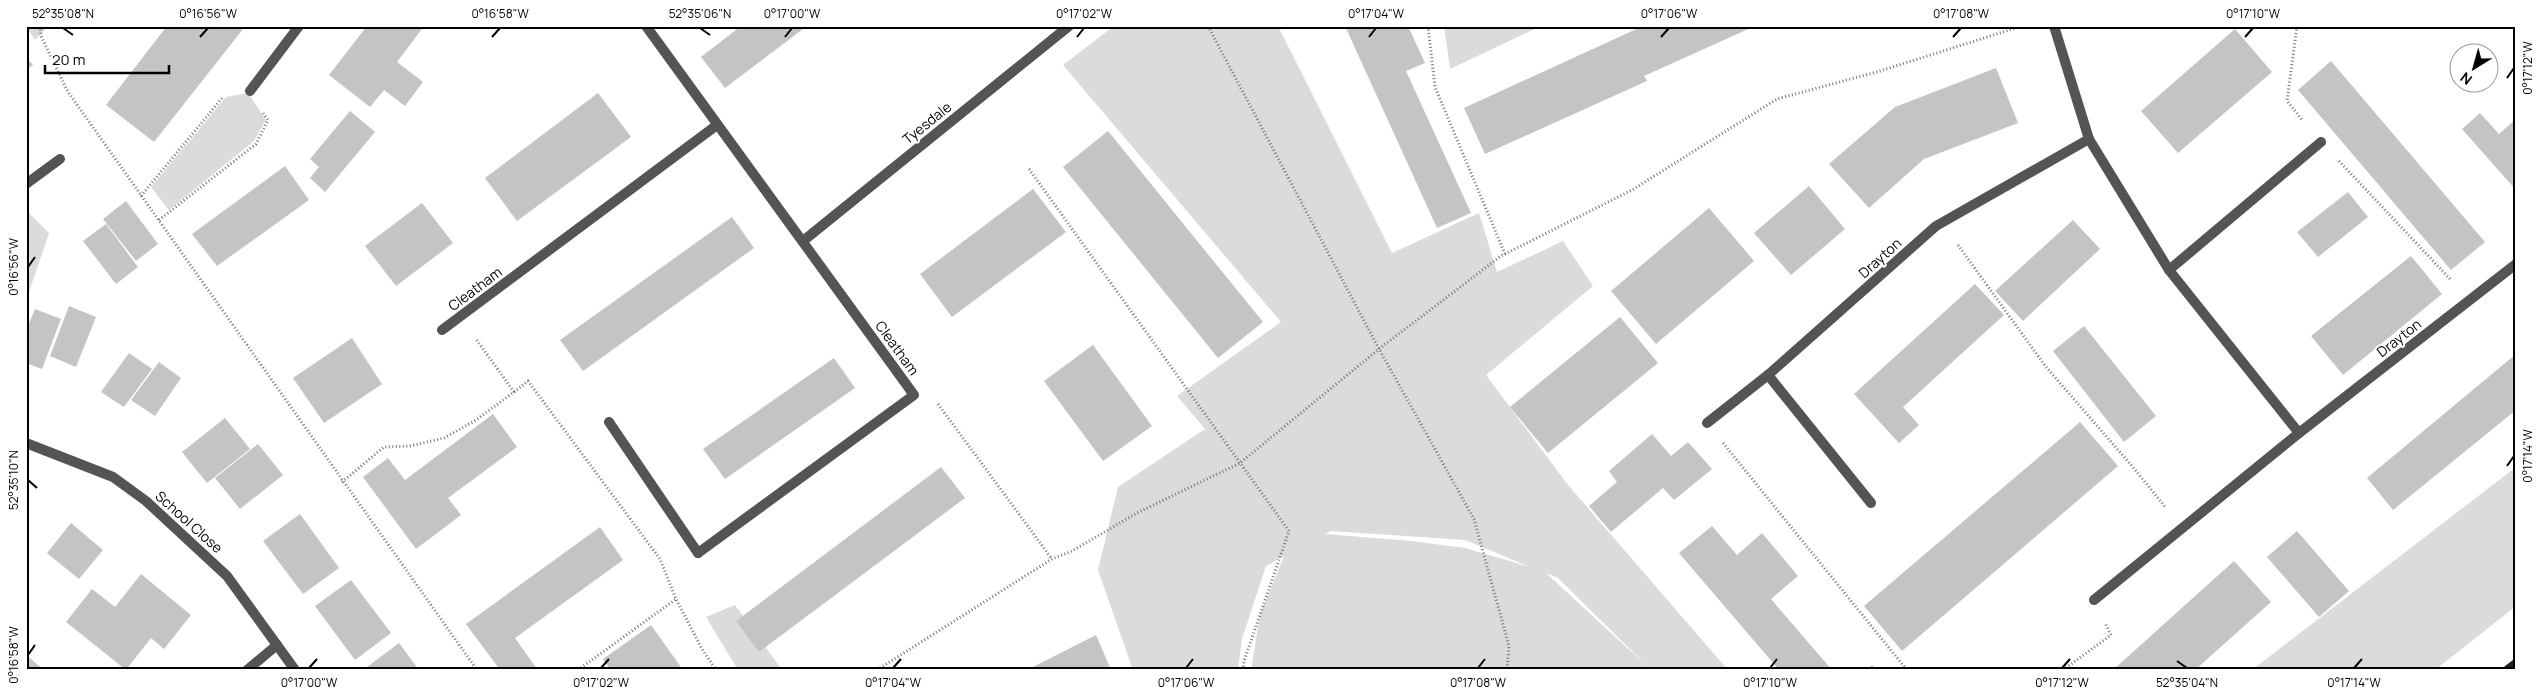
<svg xmlns="http://www.w3.org/2000/svg" width="2542" height="696" font-family="Manrope,sans-serif">
<rect width="100%" height="100%" fill="#fff"/>
<!-- green -->
<g fill="#dbdbdb" fill-rule="evenodd">
<path d="M26,26H45V30L35,40Z"/>
<path d="M1114,26H1278L1392,253L1479,213L1497,272L1563,241L1593,286L1486,375L1568,485L1728,670H1251L1260,615L1284,556L1266,566L1242,639L1238,670H1133L1098,570L1118,487L1205,429L1177,396L1281,322L1063,65ZM1331,531L1465,540L1530,567L1465,548L1412,541L1325,534ZM1546,573L1558,578L1649,668Z"/>
<path d="M1444,26H1541L1450,69Z"/>
<path d="M248,93L266,120L254,141L169,210L151,187L226,97Z"/>
<path d="M26,210L49,233L26,301Z"/>
<path d="M2516,467V606L2435,670H2252Z"/>
<path d="M735,605L782,670H738L706,617Z"/>
</g>
<!-- building -->
<g fill="#c4c4c4">
<path d="M167,26H240L243,29L154,142L106,105Z"/>
<path d="M367,26H424L397,62L423,82L405,106L384,90L370,107L329,75Z"/>
<path d="M741,26H807L725,88L701,57Z"/>
<path d="M1345,26H1408L1425,63L1406,71L1471,213L1437,228Z"/>
<path d="M1643,26H1755L1644,76L1647,81L1485,154L1464,108Z"/>
<path d="M2235,29L2272,72L2178,153L2141,111Z"/>
<path d="M26,57L33,65L26,70Z"/>
<path d="M2331,61L2485,242L2451,270L2298,90Z"/>
<path d="M1996,68L2018,123L1924,159L1869,208L1829,164L1895,107Z"/>
<path d="M598,93L631,137L517,221L485,178Z"/>
<path d="M350,111L375,132L325,192L310,178L319,167L310,159Z"/>
<path d="M2480,113L2499,134L2516,119V190L2462,129Z"/>
<path d="M1108,131L1263,322L1218,358L1063,167Z"/>
<path d="M285,166L309,200L217,266L192,234Z"/>
<path d="M1809,186L1845,229L1791,275L1754,233Z"/>
<path d="M1033,189L1066,232L952,317L920,274Z"/>
<path d="M2348,192L2368,217L2318,257L2297,232Z"/>
<path d="M126,201L158,244L136,261L103,219Z"/>
<path d="M422,203L453,243L396,286L365,246Z"/>
<path d="M1709,208L1754,261L1656,344L1611,291Z"/>
<path d="M732,217L754,248L583,371L560,340Z"/>
<path d="M2073,220L2100,249L2023,321L1995,291Z"/>
<path d="M106,224L138,267L116,284L83,241Z"/>
<path d="M2411,256L2442,294L2343,375L2311,336Z"/>
<path d="M1975,284L2004,315L1903,407L1919,425L1899,443L1854,394Z"/>
<path d="M69,306L96,317L76,367L50,356Z"/>
<path d="M35,309L61,319L42,369L26,363V331Z"/>
<path d="M1620,317L1658,363L1548,453L1510,407Z"/>
<path d="M2084,326L2156,416L2124,442L2053,351Z"/>
<path d="M352,338L382,384L324,423L293,378Z"/>
<path d="M1093,345L1152,426L1103,461L1044,381Z"/>
<path d="M129,353L152,369L124,407L101,392Z"/>
<path d="M2516,354V410L2393,510L2367,478Z"/>
<path d="M834,358L855,388L725,479L703,449Z"/>
<path d="M159,362L181,378L155,416L131,400Z"/>
<path d="M493,414L517,447L448,498L461,515L416,549L363,477L388,458L405,480Z"/>
<path d="M225,418L250,449L207,483L182,452Z"/>
<path d="M2080,422L2118,466L1902,651L1864,606Z"/>
<path d="M1652,434L1671,456L1688,442L1712,469L1674,500L1663,488L1611,532L1589,506L1617,482L1609,471Z"/>
<path d="M258,444L283,475L240,509L215,478Z"/>
<path d="M941,467L965,498L759,652L736,621Z"/>
<path d="M300,514L339,568L303,594L263,541Z"/>
<path d="M71,523L103,550L79,579L47,553Z"/>
<path d="M1712,526L1737,555L1762,533L1798,576L1771,599L1832,670H1779L1679,553Z"/>
<path d="M600,527L623,560L515,638L537,669L500,670L466,624Z"/>
<path d="M2297,531L2349,591L2319,617L2267,557Z"/>
<path d="M2234,561L2271,602L2195,670H2113Z"/>
<path d="M141,574L191,615L164,649L151,638L126,670L66,622L92,589L115,607Z"/>
<path d="M351,580L391,633L355,660L315,606Z"/>
<path d="M651,625L683,670H611L603,659Z"/>
<path d="M1096,635L1111,670H1027Z"/>
<path d="M399,643L419,670H363Z"/>
<path d="M26,655L44,670H26Z"/>
<path d="M1872,665L1876,670H1866Z"/>
</g>
<g fill="none" stroke-linecap="round" stroke-linejoin="round">
<!-- path -->
<g stroke="#767676" stroke-width="3" stroke-dasharray="1 2.5" stroke-linecap="butt">
<path d="M40,26L41,36L68,92L477,670"/>
<path d="M1208,26L1379,349L1474,519L1509,646L1507,670"/>
<path d="M1428,26L1435,87L1505,254"/>
<path d="M2297,26L2287,101L2303,121"/>
<path d="M2339,161L2451,280"/>
<path d="M1029,169L1289,531L1244,661L1243,670"/>
<path d="M141,196L223,97"/>
<path d="M159,220L256,144L268,120L263,113"/>
<path d="M1958,245L2046,367L2132,466L2166,508"/>
<path d="M514,392L528,381L660,559L676,599L702,649L716,670"/>
<path d="M938,404L1052,559"/>
<path d="M1723,443L1907,670"/>
<path d="M342,482L384,447L410,446L444,438L476,420L514,392L476,339"/>
<path d="M578,670L676,599"/>
<path d="M877,670L1052,559L1072,551L1137,513L1240,463L1379,349L1501,256L1632,190L1777,99L1880,71L2022,26"/>
<path d="M2063,670L2111,635L2105,623"/>
</g>
<!-- lane -->
<g stroke="#545454" stroke-width="10">
<path d="M1768,375L1871,503"/>
<path d="M609,422L698,553"/>
<path d="M247,670L277,645"/>
</g>
<!-- street -->
<g stroke="#545454" stroke-width="10">
<path d="M646,26L914,395L698,553"/>
<path d="M2054,26L2089,139L2169,270L2299,433"/>
<path d="M250,91L299,26"/>
<path d="M26,184L60,159"/>
<path d="M803,241L1069,26"/>
<path d="M2169,270L2321,142"/>
<path d="M442,330L717,125"/>
<path d="M1707,423L1768,375L1936,226L2089,139"/>
<path d="M26,443L113,477L146,501L227,576L295,670"/>
<path d="M2094,600L2299,433L2516,264"/>
</g>
<!-- secondary -->
<path stroke="#212121" stroke-width="10" d="M2508,670L2516,664"/>
</g>
<!-- ticks -->
<path fill="none" stroke="#000" stroke-width="2" d="M63,28L73,35M700,28L710,35M200,37L208,28M492,37L500,28M785,37L792,28M1077,37L1084,28M1369,37L1376,28M1661,37L1669,28M1953,37L1961,28M2245,37L2253,28M2507,78L2514,68M28,267L35,257M2507,466L2514,456M28,480L37,488M28,655L35,645M2177,661L2187,668M309,668L317,659M601,668L609,659M893,668L901,659M1186,668L1193,659M1478,668L1485,659M1770,668L1777,659M2062,668L2070,659M2354,668L2362,659"/>
<g text-anchor="middle" stroke-width="4" stroke-linejoin="round" paint-order="stroke">
<!-- street labels -->
<g font-size="14" fill="#000" stroke="#fff">
<text transform="translate(927 123) rotate(-39)" y="5">Tyesdale</text>
<text transform="translate(1880 258) rotate(-42)" y="5">Drayton</text>
<text transform="translate(475 289) rotate(-37)" y="5">Cleatham</text>
<text transform="translate(2399 338) rotate(-38)" y="5">Drayton</text>
<text transform="translate(897 348) rotate(54)" y="5">Cleatham</text>
<text transform="translate(189 522) rotate(42)" y="5">School Close</text>
</g>
</g>
<!-- border -->
<rect width="2542" height="696" fill="none" stroke="#ffffff" stroke-width="55"/>
<!-- north arrow -->
<g transform="translate(2474 68) rotate(217)"><circle r="24" fill="#ffffff" stroke="#999999"/>
<path d="M0-4L9 19L0 12L-9 19Z" fill="#000000"/>
<text y="-8" font-size="14" font-weight="bold" text-anchor="middle" fill="#000000">N</text>
</g>
<!-- scale -->
<path d="M45 65v8h124v-8" fill="none" stroke="#000000" stroke-width="2.5"/>
<text x="52" y="65" font-size="15" fill="#000000" stroke="#ffffff" stroke-width="4" paint-order="stroke">20 m</text>
<rect x="28" y="28" width="2486" height="640" fill="none" stroke="#000" stroke-width="2"/>
<g font-size="12" text-anchor="middle" fill="#000">
<text x="63" y="18">52°35'08"N</text>
<text x="208" y="18">0°16'56"W</text>
<text x="500" y="18">0°16'58"W</text>
<text x="700" y="18">52°35'06"N</text>
<text x="792" y="18">0°17'00"W</text>
<text x="1084" y="18">0°17'02"W</text>
<text x="1376" y="18">0°17'04"W</text>
<text x="1669" y="18">0°17'06"W</text>
<text x="1961" y="18">0°17'08"W</text>
<text x="2253" y="18">0°17'10"W</text>
<text transform="translate(2528 68) rotate(-90)" y="4">0°17'12"W</text>
<text transform="translate(14 267) rotate(-90)" y="4">0°16'56"W</text>
<text transform="translate(2528 456) rotate(-90)" y="4">0°17'14"W</text>
<text transform="translate(14 480) rotate(-90)" y="4">52°35'10"N</text>
<text transform="translate(14 655) rotate(-90)" y="4">0°16'58"W</text>
<text x="309" y="687">0°17'00"W</text>
<text x="601" y="687">0°17'02"W</text>
<text x="893" y="687">0°17'04"W</text>
<text x="1186" y="687">0°17'06"W</text>
<text x="1478" y="687">0°17'08"W</text>
<text x="1770" y="687">0°17'10"W</text>
<text x="2062" y="687">0°17'12"W</text>
<text x="2187" y="687">52°35'04"N</text>
<text x="2354" y="687">0°17'14"W</text>
</g>
</svg>
